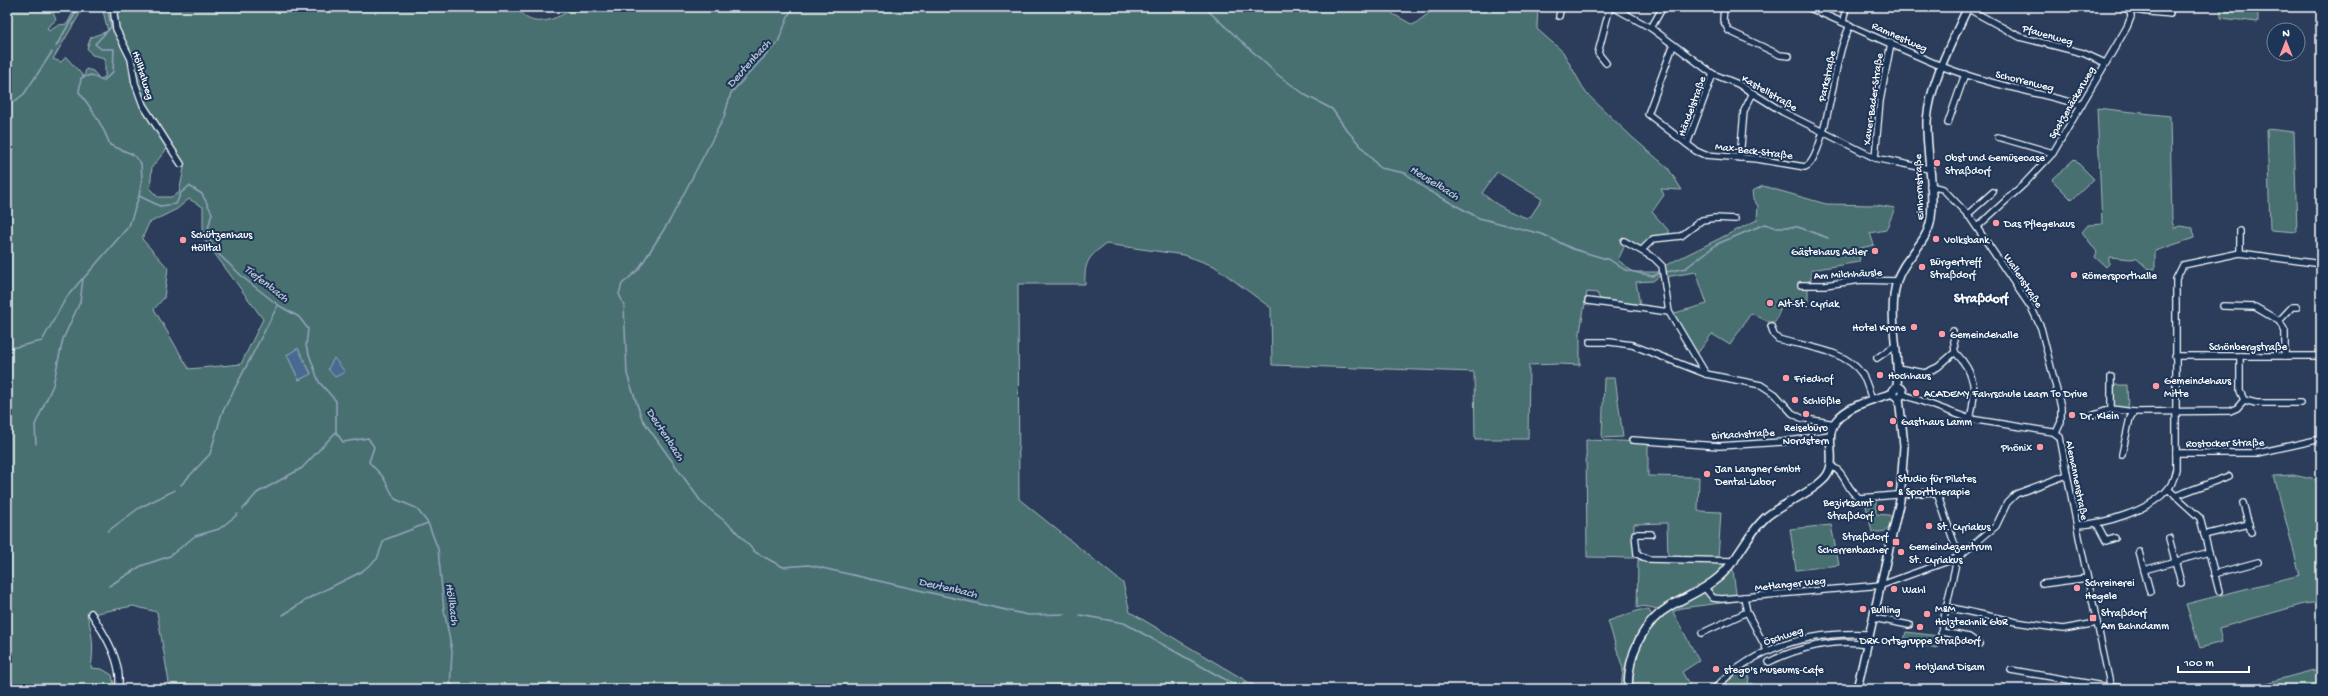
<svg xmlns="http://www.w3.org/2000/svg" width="2328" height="696" font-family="'Gochi Hand',sans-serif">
<rect width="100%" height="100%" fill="#2b3d5b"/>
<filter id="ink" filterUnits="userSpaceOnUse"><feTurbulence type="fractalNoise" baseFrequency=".025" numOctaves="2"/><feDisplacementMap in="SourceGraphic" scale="8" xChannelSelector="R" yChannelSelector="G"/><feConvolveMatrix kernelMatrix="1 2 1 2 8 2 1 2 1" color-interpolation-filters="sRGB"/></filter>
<g filter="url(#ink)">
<!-- green -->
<g fill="#4a6f71" stroke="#a4b7b8" fill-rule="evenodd">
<path d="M7,7H51L56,20L47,28L49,31L59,25L67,24L76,7H84L53,59L61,62L66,57L84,77L86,69L93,71L100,79L105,77V58L92,55L87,48L91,37L108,31L102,7H518C529,32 558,19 575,7H1388L1393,14L1413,25L1437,7H1538L1537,29L1563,52L1586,93L1632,137L1668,168L1682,190L1661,189L1664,195L1652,212L1669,231V237C1655,237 1650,239 1640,248L1625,245L1618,260L1633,272H1660L1661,275L1653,281L1636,282L1640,305L1600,299L1597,293L1587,292L1580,332V365L1559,364L1529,365L1528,439H1475L1474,372L1272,365L1271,308L1214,266L1184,255L1106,244C1089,256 1084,262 1085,284H1018L1019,499L1123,583L1130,612L1260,689H1134C1097,680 1060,684 1022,689H170L157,612L133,606L87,615C93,634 94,649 91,668L102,669L112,675L115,689H12L7,686ZM170,145L184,168L179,193L171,197H158L150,189L152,167ZM1497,172L1542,199L1531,216L1527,218C1509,212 1496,205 1482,193ZM189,199L203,207V238L263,319L241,364L189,369L154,309L164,298L168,268L142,239L149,223L177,209ZM298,349L311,373L299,380L287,355Z"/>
<path d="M2221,7H2258V22L2221,18Z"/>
<path d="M2097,108L2170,116L2172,221L2174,228L2180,226L2193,228L2194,238L2155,251V269H2148L2136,258L2131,259L2109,257V264L2106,267L2095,257L2097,252L2082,232L2088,225L2102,224Z"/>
<path d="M2267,129L2294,132L2297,232L2270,230Z"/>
<path d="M2074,159L2094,179L2072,200L2052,180Z"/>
<path d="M1763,186L1826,204L1877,205L1895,208L1886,230L1870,233L1874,245L1861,248L1859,262L1811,270V281H1808V301H1784L1775,322H1769L1751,313L1730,345L1712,334L1697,354L1671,314L1707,304L1696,272L1665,277L1664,266L1757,220L1758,206L1753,199L1752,191Z"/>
<path d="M1604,378H1615L1623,437L1602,438Z"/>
<path d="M2111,385H2127L2128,410L2111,409Z"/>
<path d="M1586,440L1648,442V476L1699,477L1698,511L1721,512L1718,559L1668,558L1667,523L1634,524V558L1587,557Z"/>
<path d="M2293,475L2321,481V605L2320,602L2304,604L2219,628L2222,642L2200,648L2186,604L2300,575L2274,476Z"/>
<path d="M1871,498H1876V514L1889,515L1893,518C1890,532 1886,532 1872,532L1866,506Z"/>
<path d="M1831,525L1839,565L1796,570L1790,529Z"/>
<path d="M1638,560L1724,561L1728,563L1705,584L1660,609C1652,609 1646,604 1637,608Z"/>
<path d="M1733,570L1737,601L1681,608L1673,612L1699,661L1682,672L1692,689H1630L1635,654L1650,626L1671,609L1707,590Z"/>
<path d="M1640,610H1649L1652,616C1634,638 1625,661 1625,689H1621L1623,669L1608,621Z"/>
<path d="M1906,632L1939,636L1937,648L1904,641Z"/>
<path d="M1748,665L1751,668L1748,683L1770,689H1718Z"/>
<path d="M2321,668V689H2234L2251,687Z"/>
</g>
<!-- water -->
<g fill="#4a6a90" stroke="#92a6bc">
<path d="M298,348L311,374L299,380L287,355Z"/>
<path d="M334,358L345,372L335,377L328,369Z"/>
</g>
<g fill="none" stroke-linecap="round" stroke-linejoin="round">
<!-- stream -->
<g stroke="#92a6bc" stroke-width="1.5">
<path d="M107,7L111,27L95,44L101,49H114L113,72L103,81L91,75L81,78L79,92C92,109 103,125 110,145L132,154L141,163L142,179L139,196L160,206L176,204L181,193L189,186L202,194L212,213L208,229L212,248L245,279L278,305L299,317L308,329L306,346L319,382L336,401V432L343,442L368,438L374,447L369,462L383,477L395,499L416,508L428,523L438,549L444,610L452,651L450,689"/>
<path d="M792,7L778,42L731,93L724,117L670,220L638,270L622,284L619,294L624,305L627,374L642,419L702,503L732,527L755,552L783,567L809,565L1028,615L1065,614"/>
<path d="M1204,7L1278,75L1307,96L1332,109L1346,129L1380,168L1405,173L1429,191L1479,218L1542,234L1573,249L1610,260L1625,270L1653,276L1660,273"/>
<path d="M56,46L79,7"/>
<path d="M7,107L24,94L52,52"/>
<path d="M1666,272L1686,268L1717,244L1765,224L1774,227H1798L1828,238"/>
<path d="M7,349L42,341L66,298L82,279"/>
<path d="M36,444L35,425L53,385L63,339L80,302L83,279L129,226L139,196"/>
<path d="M181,485L210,454L222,413L278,305"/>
<path d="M243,509L257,493L302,468L336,432"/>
<path d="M108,531L139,508L175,490"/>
<path d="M109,586L141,566L170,556L195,536L219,529L238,514"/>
<path d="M283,615L309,598L361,572L377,559L384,540L428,523"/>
<path d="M1080,615L1124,623L1242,689"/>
<path d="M451,684L457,689"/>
</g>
<!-- minor casing -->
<g stroke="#fff" stroke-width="8">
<g id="minor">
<path d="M113,7L116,29L131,59L135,83L143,105L181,164"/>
<path d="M1613,7L1651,28L1713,74L1738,84L1783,112L1875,158L1929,169"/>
<path d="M1724,7L1723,20L1729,31L1780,55L1789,56"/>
<path d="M1807,7C1852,26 1896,47 1941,66C1986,84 2035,92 2082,105"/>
<path d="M2120,7C2135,12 2153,12 2170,14"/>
<path d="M1967,8L2020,37L2083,53L2105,63"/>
<path d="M1559,16L1561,7"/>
<path d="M1843,22L1846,7"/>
<path d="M1651,28L1663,7"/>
<path d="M1673,46L1648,114L1696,151L1705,155L1757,159L1805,167C1823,161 1834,74 1840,54C1842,44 1846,35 1850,25"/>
<path d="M1606,63L1598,53L1610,7"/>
<path d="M1948,123L1965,74"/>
<path d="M1998,137L2053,153"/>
<path d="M1687,144L1713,74"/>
<path d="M1740,158L1744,111L1753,93"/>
<path d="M1875,158L1880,101L1891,43"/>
<path d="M1930,186L1943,189L1969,216L2032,309L2041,328L2061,407V422L2056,433"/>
<path d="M1967,215L1993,192"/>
<path d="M1977,227L2024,184L2053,153L2127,27L2131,17L2130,11"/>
<path d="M2240,231V253"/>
<path d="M1624,241L1654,258L1662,266L1669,312L1706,374"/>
<path d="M1642,250L1653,239L1681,236L1702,220L1715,218L1735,219"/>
<path d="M1801,285H1825L1861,280L1897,281"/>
<path d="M1588,301L1669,312"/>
<path d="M2223,306L2255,307L2279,321L2285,331V356"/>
<path d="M2279,321L2292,307H2297"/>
<path d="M1771,326L1774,335L1778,339C1805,347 1845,349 1862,374C1867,382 1869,392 1872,400"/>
<path d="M1953,331L1955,352"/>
<path d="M1590,342H1610L1632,345L1706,374L1761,385L1775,394L1792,413L1801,418L1835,424"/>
<path d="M2175,356H2321"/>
<path d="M2240,356V391L2244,400L2256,403H2300"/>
<path d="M1877,358L1896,345"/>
<path d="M1897,368L1925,373L1938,367L1955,352C1976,374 1977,390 1970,419"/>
<path d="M2111,377V409"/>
<path d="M1902,394L1970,419L2053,432L2060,437L2080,542L2111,689"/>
<path d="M2094,415L2111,409L2134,412"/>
<path d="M1632,440L1719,446L1782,442L1830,435"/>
<path d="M2176,453H2258L2321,439"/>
<path d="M2122,454L2130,418L2134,412L2230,411L2237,408L2244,400"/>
<path d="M1831,466C1846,472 1846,491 1860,498L1933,492L1938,496L1958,554L1941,632L1969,637L1979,644"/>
<path d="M2168,489L2200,518L2219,591"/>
<path d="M2175,496L2229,476"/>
<path d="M2243,503L2251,532"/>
<path d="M2097,524L2106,541L2115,538"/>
<path d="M2077,525C2105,524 2149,511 2168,489C2173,484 2174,476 2176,469V279L2183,265L2240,253L2321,264"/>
<path d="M1651,534H1635L1637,554L1648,559L1735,561"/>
<path d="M2204,535L2249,524"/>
<path d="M2169,538L2181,583"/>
<path d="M2139,552L2150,592"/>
<path d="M2144,570L2209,552"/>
<path d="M2214,574L2258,562"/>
<path d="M2042,584L2087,578"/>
<path d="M1705,588L1713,598L1722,599L1882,585L1909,575L1957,558L1996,526L2007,503L2016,494L2067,475"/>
<path d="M1744,597L1747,612L1767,650"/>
<path d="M1947,607L2016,622L2063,629L2097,623"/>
<path d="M91,613C104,633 124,664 118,689"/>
<path d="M1873,618L1909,625"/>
<path d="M1702,633L1747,612"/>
<path d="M1769,662C1797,648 1835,638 1867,644"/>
<path d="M2011,670L2103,686L2136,689"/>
<path d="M1714,689C1756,646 1810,631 1869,634"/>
</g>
</g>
<!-- major casing -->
<g stroke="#fff" stroke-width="10">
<g id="major">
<path d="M1897,387C1900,353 1887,315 1897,281C1903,258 1928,244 1931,218C1935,186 1926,153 1927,121C1930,82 1952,42 1968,7"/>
<circle cx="1898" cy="392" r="5"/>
<path d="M1628,689C1628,655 1642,622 1672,605C1688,596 1704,590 1719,577C1738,561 1746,536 1765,518C1782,503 1807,496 1823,480C1841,463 1822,439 1836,421C1848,405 1875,399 1893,393"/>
<path d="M1857,689L1900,500L1904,446L1899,397"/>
</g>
</g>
<!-- minor -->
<use href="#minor" stroke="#1d3557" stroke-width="5.5"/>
<!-- major -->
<use href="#major" stroke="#1d3557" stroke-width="7"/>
</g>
</g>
<!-- markers -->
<g fill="#ff9aa2" stroke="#1d3557" stroke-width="1.5">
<circle cx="1937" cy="163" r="4"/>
<circle cx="1996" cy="223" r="4"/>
<circle cx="1936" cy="239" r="4"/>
<circle cx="183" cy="240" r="4"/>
<circle cx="1875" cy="251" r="4"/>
<circle cx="1922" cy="267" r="4"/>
<circle cx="2074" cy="275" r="4"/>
<circle cx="1770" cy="303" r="4"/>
<circle cx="1914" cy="327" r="4"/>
<circle cx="1942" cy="334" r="4"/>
<circle cx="1880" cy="375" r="4"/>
<circle cx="1786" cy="378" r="4"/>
<circle cx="2156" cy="386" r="4"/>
<circle cx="1916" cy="393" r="4"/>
<circle cx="1795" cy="400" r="4"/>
<circle cx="1806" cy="414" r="4"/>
<circle cx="2072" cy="415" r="4"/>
<circle cx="1893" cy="421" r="4"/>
<circle cx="2040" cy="447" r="4"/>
<circle cx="1707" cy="474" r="4"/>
<circle cx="1890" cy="484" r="4"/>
<circle cx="1881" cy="508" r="4"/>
<circle cx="1929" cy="526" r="4"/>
<rect x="1892" y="538" width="8" height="8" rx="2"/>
<circle cx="1901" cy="552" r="4"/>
<circle cx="2077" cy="588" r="4"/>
<circle cx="1894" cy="589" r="4"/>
<circle cx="1863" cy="609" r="4"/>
<circle cx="1927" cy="614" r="4"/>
<rect x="2089" y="614" width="8" height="8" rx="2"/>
<circle cx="1920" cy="627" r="4"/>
<circle cx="1907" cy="666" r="4"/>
<circle cx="1716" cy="669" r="4"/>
</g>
<g text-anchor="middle" stroke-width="4" stroke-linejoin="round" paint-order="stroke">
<!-- street labels -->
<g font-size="11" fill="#fff" stroke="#1d3557">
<text transform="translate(2048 34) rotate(16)" y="4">Pfauenweg</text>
<text transform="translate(1900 36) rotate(24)" y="4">Ramnestweg</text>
<text transform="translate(144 75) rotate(72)" y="4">Hölltalweg</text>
<text transform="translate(1826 76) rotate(-78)" y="4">Parkstraße</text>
<text transform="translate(2025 80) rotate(14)" y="4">Schorrenweg</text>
<text transform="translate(1770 92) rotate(30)" y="4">Kastellstraße</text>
<text transform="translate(1872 99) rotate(-82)" y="4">Xaver-Bader-Straße</text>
<text transform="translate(2071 102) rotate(-60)" y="4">Spatzenäckerweg</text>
<text transform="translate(1691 106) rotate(-70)" y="4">Händelstraße</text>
<text transform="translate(1754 150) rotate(7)" y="4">Max-Beck-Straße</text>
<text transform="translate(1918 187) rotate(-92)" y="4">Einhornstraße</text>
<text transform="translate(1848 273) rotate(-3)" y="4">Am Milchhäusle</text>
<text transform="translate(2024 280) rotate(57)" y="4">Wallenstraße</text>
<text x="2248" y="350">Schönbergstraße</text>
<text transform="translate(1743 433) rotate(-3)" y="4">Birkachstraße</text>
<text transform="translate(2225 442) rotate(-1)" y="4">Rostocker Straße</text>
<text transform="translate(2078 480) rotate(79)" y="4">Alemannenstraße</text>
<text transform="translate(1790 583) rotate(-6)" y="4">Metlanger Weg</text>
<text transform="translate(1783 635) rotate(-18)" y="4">Öschweg</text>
</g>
<!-- poi labels -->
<g font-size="11" fill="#fff" stroke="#1d3557" text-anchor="start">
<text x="1945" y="161">Obst und Gemüseoase<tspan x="1945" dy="13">Straßdorf</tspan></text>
<text x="2004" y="227">Das Pflegehaus</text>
<text x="191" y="238">Schützenhaus<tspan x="191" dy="13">Hölltal</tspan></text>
<text x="1944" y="243">Volksbank</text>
<text x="1867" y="255" text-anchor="end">Gästehaus Adler</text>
<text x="1930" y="265">Bürgertreff<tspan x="1930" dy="13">Straßdorf</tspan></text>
<text x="2082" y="279">Römersporthalle</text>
<text x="1778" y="307">Alt-St. Cyriak</text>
<text x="1906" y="331" text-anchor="end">Hotel Krone</text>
<text x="1950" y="338">Gemeindehalle</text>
<text x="1888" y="379">Hochhaus</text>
<text x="1794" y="382">Friedhof</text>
<text x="2164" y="384">Gemeindehaus<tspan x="2164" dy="13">Mitte</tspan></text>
<text x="1924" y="397">ACADEMY Fahrschule Learn To Drive</text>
<text x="1803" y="404">Schlößle</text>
<text x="2080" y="419">Dr. Klein</text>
<text x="1901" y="425">Gasthaus Lamm</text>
<text x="1806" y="431" text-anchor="middle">Reisebüro<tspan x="1806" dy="13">Nordstern</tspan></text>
<text x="2032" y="451" text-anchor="end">Phönix</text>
<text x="1715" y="472">Jan Langner GmbH<tspan x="1715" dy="13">Dental-Labor</tspan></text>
<text x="1898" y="482">Studio für Pilates<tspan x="1898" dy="13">&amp; Sporttherapie</tspan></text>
<text x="1873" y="506" text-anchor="end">Bezirksamt<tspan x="1873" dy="13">Straßdorf</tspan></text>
<text x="1937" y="530">St. Cyriakus</text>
<text x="1888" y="540" text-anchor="end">Straßdorf<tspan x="1888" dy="13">Scherrenbacher</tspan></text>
<text x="1909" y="550">Gemeindezentrum<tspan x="1909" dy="13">St. Cyriakus</tspan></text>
<text x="2085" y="586">Schreinerei<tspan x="2085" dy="13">Hegele</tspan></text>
<text x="1902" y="593">Wahl</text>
<text x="1935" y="612">M&amp;M<tspan x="1935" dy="13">Holztechnik GbR</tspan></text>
<text x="1871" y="613">Bulling</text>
<text x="2101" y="616">Straßdorf<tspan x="2101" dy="13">Am Bahndamm</tspan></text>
<text x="1920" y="644" text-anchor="middle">DRK Ortsgruppe Straßdorf</text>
<text x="1915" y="670">Holzland Disam</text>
<text x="1724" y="673">stego's Museums-Cafe</text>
</g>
<!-- water labels -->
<g font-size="12" font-style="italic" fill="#b7c3d3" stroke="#1d3557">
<text transform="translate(748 63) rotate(-48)" y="4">Deutenbach</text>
<text transform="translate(1435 182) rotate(32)" y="4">Heuselbach</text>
<text transform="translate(267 283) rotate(38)" y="4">Tiefenbach</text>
<text transform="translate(666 434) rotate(57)" y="4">Deutenbach</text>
<text transform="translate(948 587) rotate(13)" y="4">Deutenbach</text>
<text transform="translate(453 604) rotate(82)" y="4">Höllbach</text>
</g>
<!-- quarter labels -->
<g font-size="13" font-weight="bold" fill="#fff" stroke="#1d3557">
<text x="1981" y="302">Straßdorf</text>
</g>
</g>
<!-- margin -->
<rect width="2328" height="696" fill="none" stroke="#1d3557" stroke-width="24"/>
<rect x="12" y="12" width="2304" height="672" fill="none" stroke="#fff" stroke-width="1.5" filter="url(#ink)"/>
<!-- north arrow -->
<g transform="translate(2286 42)"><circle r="19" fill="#1d3557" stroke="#77869a"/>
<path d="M0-3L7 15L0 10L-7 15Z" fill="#ff9aa2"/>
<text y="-6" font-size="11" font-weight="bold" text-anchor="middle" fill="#ffffff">N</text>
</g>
<!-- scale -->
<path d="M2178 666v6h71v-6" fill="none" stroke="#ffffff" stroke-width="2"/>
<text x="2184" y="666" font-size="12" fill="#ffffff" stroke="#1d3557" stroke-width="3" paint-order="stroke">100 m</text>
</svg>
